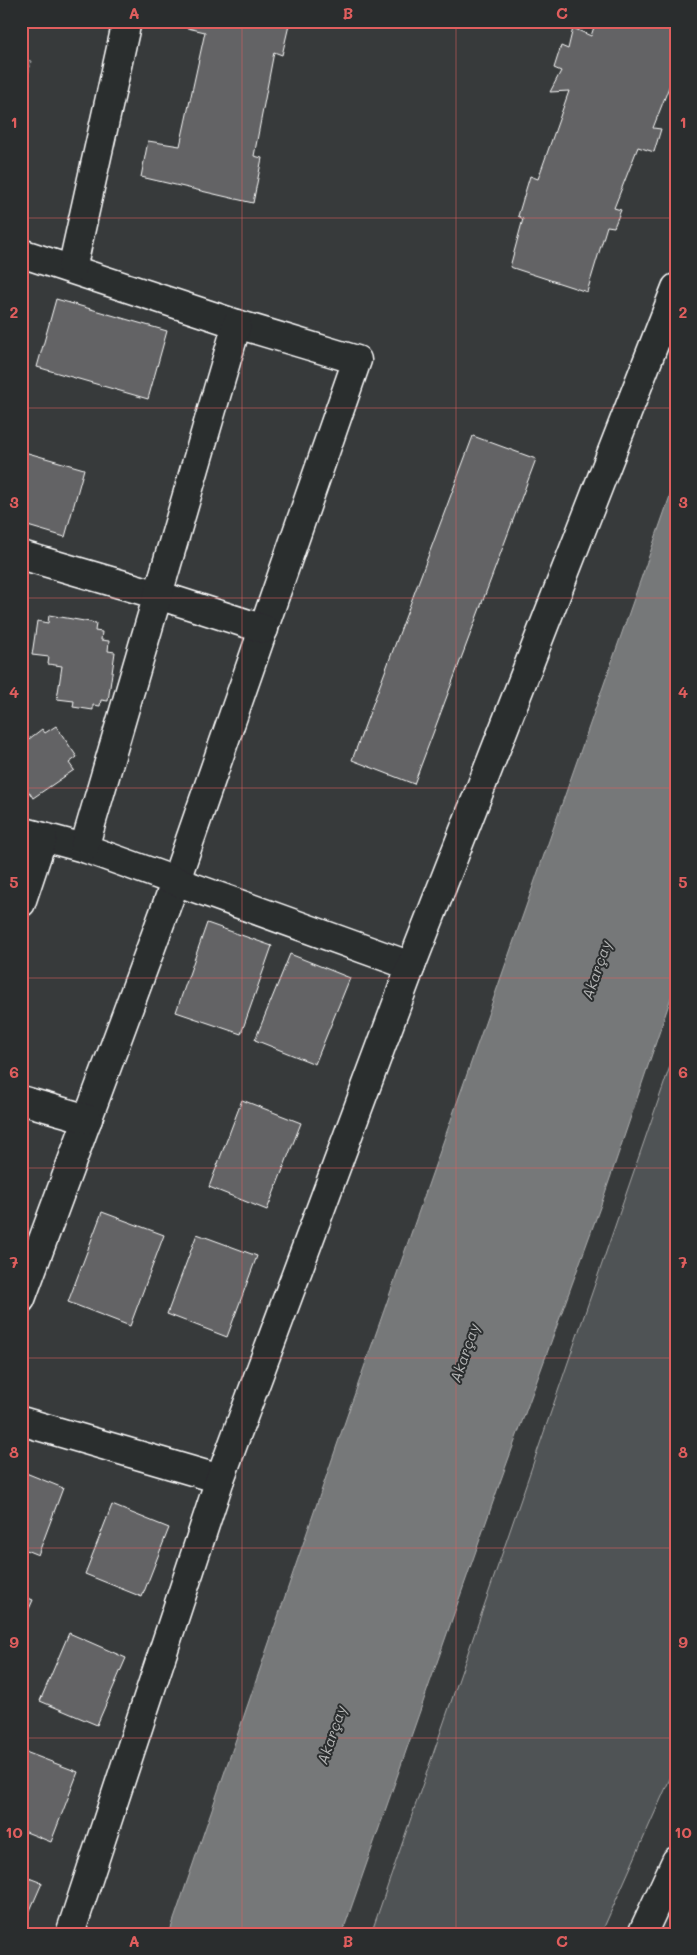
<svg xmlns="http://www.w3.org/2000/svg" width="697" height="1955" font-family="Mali,sans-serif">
<rect width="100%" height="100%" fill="#373a3b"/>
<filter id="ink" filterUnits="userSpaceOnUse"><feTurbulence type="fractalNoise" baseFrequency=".02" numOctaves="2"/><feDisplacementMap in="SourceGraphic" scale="10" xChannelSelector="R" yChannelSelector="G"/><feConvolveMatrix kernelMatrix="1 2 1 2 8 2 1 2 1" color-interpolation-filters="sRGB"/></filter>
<g filter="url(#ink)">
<!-- green -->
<g fill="#505354" stroke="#a8a9aa">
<path d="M21,58L31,61L21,111Z"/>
<path d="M676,1049V1765L601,1934H371Z"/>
</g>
<!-- water -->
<path fill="#767879" stroke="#adaeaf" d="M676,479V983L603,1199L499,1485L342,1934H169L348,1413Z"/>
<!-- building -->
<g fill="#636465" stroke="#fff">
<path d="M171,21H290L282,55L274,52L254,156L262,158L253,203L141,177L148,141L180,146L205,32L170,24Z"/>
<path d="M596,21H676V69L653,128L661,129L654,152L638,147L614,208L621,210L614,227L607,226L587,292L510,267L523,219L518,216L530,176L538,179L569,91L550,92L561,71L554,68L561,46L568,49L573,28L591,36Z"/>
<path d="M56,299L167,331L148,399L37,367Z"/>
<path d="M473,436L536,459L414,784L352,760Z"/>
<path d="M21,451L84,469L65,537L21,524Z"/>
<path d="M49,615L96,623L95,631L102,632L101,640L109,641L108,651L115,652L108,701L101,700L100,706L93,705V710L73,707L74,701L57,699L62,666L48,664L49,657L32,655L37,621L48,623Z"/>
<path d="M56,726L77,757L69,763L74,770L33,798L27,789L21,793V727L29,739L42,729L45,733Z"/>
<path d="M207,923L272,946L241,1034L176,1012Z"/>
<path d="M290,954L350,978L315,1064L255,1040Z"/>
<path d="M242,1100L301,1123L267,1210L209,1187Z"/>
<path d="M102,1212L164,1235L130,1326L68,1302Z"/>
<path d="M197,1234L257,1256L227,1337L167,1314Z"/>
<path d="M21,1471L63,1488L38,1555L21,1548Z"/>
<path d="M112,1505L169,1528L142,1597L85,1574Z"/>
<path d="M21,1595L33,1600L21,1627Z"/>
<path d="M69,1633L126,1658L97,1725L40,1701Z"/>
<path d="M23,1751L78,1772L51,1842L21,1830V1755Z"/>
<path d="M21,1875L42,1883L21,1931Z"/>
</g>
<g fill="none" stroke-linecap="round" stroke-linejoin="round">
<!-- minor casing -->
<g stroke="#fff" stroke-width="31">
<g id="minor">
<path d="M21,253L237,324L357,360L176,880L21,1299"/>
<path d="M72,269L127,21"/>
<path d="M21,555L158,595L264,629"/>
<path d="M21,831L84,848L411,966"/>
<path d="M84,848L237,324"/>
<path d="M21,903L43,837"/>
<path d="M21,1100L88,1119"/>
<path d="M21,1421L220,1479"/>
<path d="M70,1934L220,1479L411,966L676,288"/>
</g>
</g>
<!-- major casing -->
<g stroke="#fff" stroke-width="31">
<path id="major" d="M642,1934L676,1861"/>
</g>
<!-- minor -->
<use href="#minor" stroke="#2a2d2e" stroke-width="28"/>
<!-- major -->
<use href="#major" stroke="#2a2d2e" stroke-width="28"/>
</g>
</g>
<!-- grid -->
<path fill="none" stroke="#e05e5e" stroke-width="1" stroke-opacity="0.55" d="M242,21V1934M456,21V1934M21,218H676M21,408H676M21,598H676M21,788H676M21,978H676M21,1168H676M21,1358H676M21,1548H676M21,1738H676"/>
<g text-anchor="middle" stroke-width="4" stroke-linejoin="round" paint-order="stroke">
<!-- water labels -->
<g font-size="15" font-style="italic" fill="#b4b5b5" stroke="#2a2d2e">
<text transform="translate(597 970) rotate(-71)" y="5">Akarçay</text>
<text transform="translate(465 1353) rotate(-71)" y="5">Akarçay</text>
<text transform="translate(332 1735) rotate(-71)" y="5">Akarçay</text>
</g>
</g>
<!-- margin -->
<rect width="697" height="1955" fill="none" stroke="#2a2d2e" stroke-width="55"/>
<rect x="28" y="28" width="642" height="1900" fill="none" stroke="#e05e5e" stroke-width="2"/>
<g font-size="16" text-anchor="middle" font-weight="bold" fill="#e05e5e">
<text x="134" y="19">A</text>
<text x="348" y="19">B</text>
<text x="562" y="19">C</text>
<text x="14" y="128">1</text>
<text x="683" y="128">1</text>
<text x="14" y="318">2</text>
<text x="683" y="318">2</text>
<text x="14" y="508">3</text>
<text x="683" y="508">3</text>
<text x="14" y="698">4</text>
<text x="683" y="698">4</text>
<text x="14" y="888">5</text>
<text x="683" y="888">5</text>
<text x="14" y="1078">6</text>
<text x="683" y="1078">6</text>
<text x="14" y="1268">7</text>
<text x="683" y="1268">7</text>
<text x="14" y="1458">8</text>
<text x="683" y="1458">8</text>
<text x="14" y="1648">9</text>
<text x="683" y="1648">9</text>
<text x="14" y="1838">10</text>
<text x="683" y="1838">10</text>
<text x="134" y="1947">A</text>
<text x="348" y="1947">B</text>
<text x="562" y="1947">C</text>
</g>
</svg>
